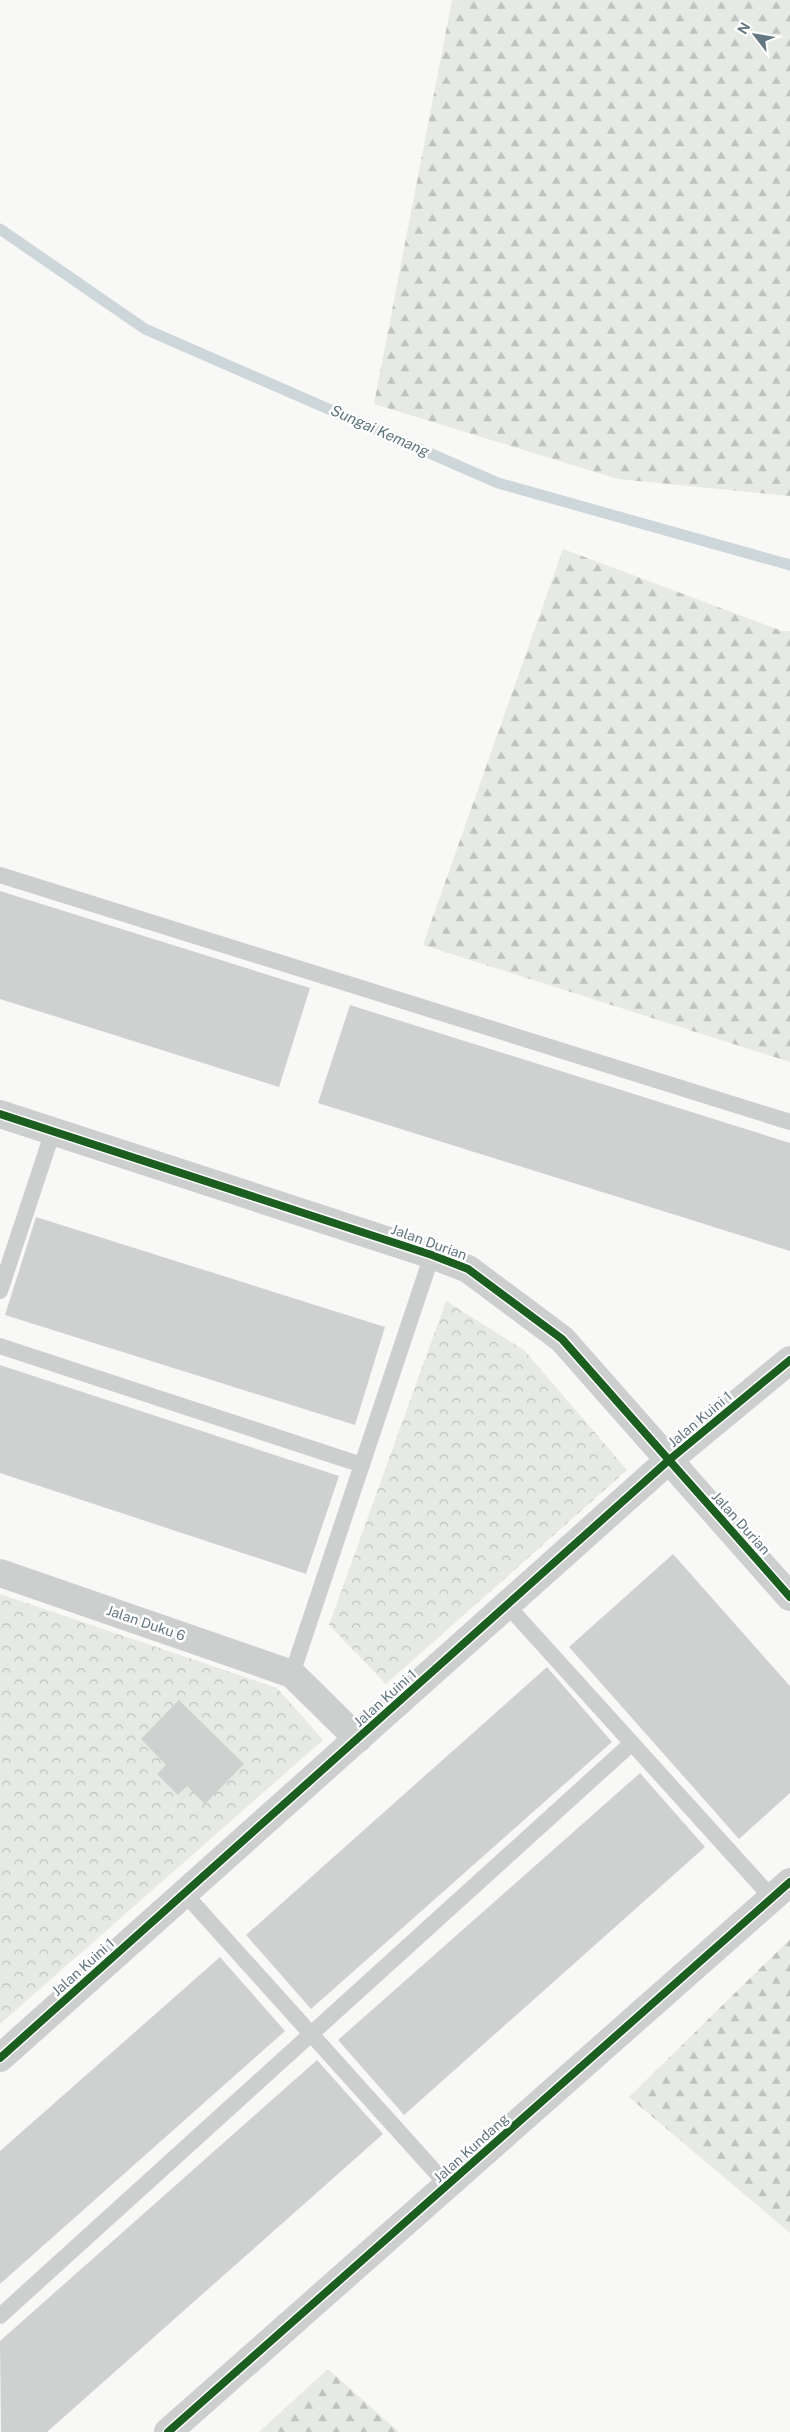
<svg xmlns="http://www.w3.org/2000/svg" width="790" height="2432" font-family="'Public Sans',sans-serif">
<defs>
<pattern id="forest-firs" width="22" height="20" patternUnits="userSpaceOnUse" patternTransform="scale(1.25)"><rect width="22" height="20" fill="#e7eae4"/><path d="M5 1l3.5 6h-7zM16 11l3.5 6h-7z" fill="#bfc2be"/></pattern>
<pattern id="park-crowns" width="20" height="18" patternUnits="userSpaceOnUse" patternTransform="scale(1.25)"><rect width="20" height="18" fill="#e7eae4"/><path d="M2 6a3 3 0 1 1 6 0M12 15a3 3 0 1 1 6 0" fill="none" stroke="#bfc2be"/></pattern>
</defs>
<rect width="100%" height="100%" fill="#f8f8f7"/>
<!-- forest -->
<g fill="url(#forest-firs)">
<path d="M452,0H790V496L618,479L374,404Z"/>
<path d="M563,549L782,631H790V1062L423,945Z"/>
<path d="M790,1939V2233L629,2097Z"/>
<path d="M328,2369L399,2432H259Z"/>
</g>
<!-- park -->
<g fill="url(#park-crowns)">
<path d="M446,1301L524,1350L627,1470L386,1684L329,1625Z"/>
<path d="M0,1594L277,1688L323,1740L0,2024Z"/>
</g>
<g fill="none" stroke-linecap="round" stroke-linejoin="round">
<!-- stream -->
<path stroke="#cdd6d8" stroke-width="11" d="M0,229L145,329L498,483L790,565"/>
</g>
<!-- building -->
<g fill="#cfd1d1">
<path d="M0,891L310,988L279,1087L0,999Z"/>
<path d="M350,1005L790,1143V1251L318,1103Z"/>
<path d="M36,1217L385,1327L355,1425L5,1315Z"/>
<path d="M0,1365L339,1476L306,1574L0,1473Z"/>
<path d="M673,1554L790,1686V1793L739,1839L569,1647Z"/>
<path d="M547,1667L612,1742L311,2009L246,1935Z"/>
<path d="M179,1700L244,1764L205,1804L187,1786L178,1795L157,1774L166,1765L141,1739Z"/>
<path d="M640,1773L705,1847L404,2115L338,2040Z"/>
<path d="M220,1957L285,2031L0,2284V2151Z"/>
<path d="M317,2060L383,2134L47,2432H1L0,2341Z"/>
</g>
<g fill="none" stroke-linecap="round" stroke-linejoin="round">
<!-- service -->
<g stroke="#cdcece" stroke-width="16">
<path d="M0,875L790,1122"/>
<path d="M0,1291L53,1131"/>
<path d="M0,1346L362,1465"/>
<path d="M507,1605L772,1898"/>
<path d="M292,1674L432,1255"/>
<path d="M185,1894L448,2186"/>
<path d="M0,2316L632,1743"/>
</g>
<!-- minor -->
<g stroke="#cdcece" stroke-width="28">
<path d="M0,1114L432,1255L468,1269L562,1339L790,1597"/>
<path d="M0,1573L292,1674L358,1739"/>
<path d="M0,2058L669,1460L790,1360"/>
<path d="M168,2432L790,1882"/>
</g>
<!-- cycleway casing -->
<g stroke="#fff" stroke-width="11">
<g id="cycleway">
<path d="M0,1114L432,1255L468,1269L562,1339L790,1597"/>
<path d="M0,2058L669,1460L790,1360"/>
<path d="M168,2432L790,1882"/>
</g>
</g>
<!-- cycleway -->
<use href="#cycleway" stroke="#1b5e20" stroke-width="8"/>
</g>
<g text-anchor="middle" stroke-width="5" stroke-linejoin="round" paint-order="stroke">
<!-- street labels -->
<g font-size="14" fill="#647781" stroke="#fff">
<text transform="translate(429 1242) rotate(20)" y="5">Jalan Durian</text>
<text transform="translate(700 1419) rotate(-40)" y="5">Jalan Kuini 1</text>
<text transform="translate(741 1523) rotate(48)" y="5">Jalan Durian</text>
<text transform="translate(146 1623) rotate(19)" y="5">Jalan Duku 6</text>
<text transform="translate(385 1698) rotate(-42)" y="5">Jalan Kuini 1</text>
<text transform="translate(83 1967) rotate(-42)" y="5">Jalan Kuini 1</text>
<text transform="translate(471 2148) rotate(-42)" y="5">Jalan Kundang</text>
</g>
<!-- water labels -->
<g font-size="15" font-style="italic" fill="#5e767c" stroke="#fff">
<text transform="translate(380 431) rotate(24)" y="5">Sungai Kemang</text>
</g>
</g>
<!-- north arrow -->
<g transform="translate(755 35) rotate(301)" stroke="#ffffff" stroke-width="4" paint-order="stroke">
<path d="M0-4L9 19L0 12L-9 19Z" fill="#647781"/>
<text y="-8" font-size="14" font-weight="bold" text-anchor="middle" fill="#647781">N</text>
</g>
</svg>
